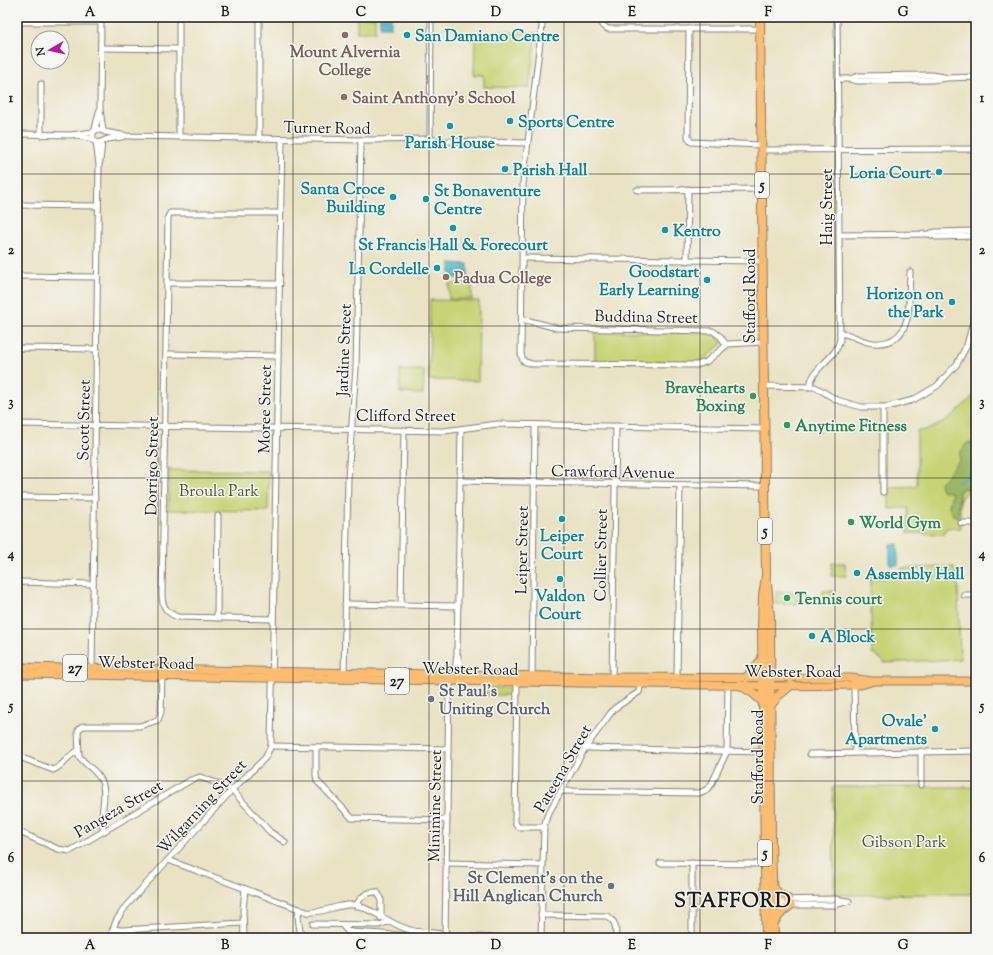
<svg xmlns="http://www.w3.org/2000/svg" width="993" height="955" font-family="'Sorts Mill Goudy',serif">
<rect width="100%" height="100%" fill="#f6f6f2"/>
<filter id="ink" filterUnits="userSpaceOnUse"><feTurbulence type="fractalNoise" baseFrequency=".025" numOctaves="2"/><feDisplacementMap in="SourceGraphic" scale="8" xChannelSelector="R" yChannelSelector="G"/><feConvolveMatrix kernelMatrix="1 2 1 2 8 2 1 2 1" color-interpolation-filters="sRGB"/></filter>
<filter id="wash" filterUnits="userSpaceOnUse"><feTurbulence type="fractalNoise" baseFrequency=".012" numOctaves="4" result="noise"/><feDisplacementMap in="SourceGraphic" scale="16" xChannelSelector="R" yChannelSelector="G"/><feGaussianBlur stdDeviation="0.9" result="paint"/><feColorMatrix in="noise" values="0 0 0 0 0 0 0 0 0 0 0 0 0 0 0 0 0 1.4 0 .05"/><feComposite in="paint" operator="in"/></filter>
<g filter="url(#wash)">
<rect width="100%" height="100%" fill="#e9e3c4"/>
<!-- green -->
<g fill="#c6d475" stroke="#717848">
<rect x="357" y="17" width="18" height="15"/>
<path d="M487,32L536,33L529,88L484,87V75H474L475,38L486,35Z"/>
<rect x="449" y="284" width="23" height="15"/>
<path d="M430,300L479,301L478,381L429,380Z"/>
<path d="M595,331L716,333L722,343L709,355L698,362H595Z"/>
<path d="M400,370H424L423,394L400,393Z"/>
<path d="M976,393V485H972L960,499L961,528H946L944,534L908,533V508L889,509V491L886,487L917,486V431C940,431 961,408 976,393Z"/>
<path d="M169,470L269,471L268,511L168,510Z"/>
<path d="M832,563H845L846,576H832Z"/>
<path d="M954,567L958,585L960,659L885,663L875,654H872L870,578L902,577V568Z"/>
<rect x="823" y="591" width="10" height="13"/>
<rect x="776" y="592" width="22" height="12"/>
<path d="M484,687L509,688L511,690V695H484Z"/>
<path d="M833,787H976V894L834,895Z"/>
</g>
<!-- forest -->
<path fill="#9cb666" stroke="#5c6941" d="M967,443H971L976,450V491L965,488L961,489L959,493L958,517L953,515L949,506L952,493L942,490L940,483L959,461L960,453Z"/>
<!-- water -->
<g fill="#49b7c4" stroke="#326a70">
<rect x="380" y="17" width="11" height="10"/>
<path d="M450,263L468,264V278H450Z"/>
<rect x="890" y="544" width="8" height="21"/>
</g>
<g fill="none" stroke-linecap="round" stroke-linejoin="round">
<!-- stream -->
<path stroke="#49b7c4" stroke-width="1.5" d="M957,483L976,472"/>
</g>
</g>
<g filter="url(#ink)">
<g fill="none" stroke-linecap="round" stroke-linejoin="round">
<!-- minor casing -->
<g stroke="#828070" stroke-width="7">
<g id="minor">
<path d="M101,17L100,109L103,130"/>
<path d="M543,17L523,183L521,354L523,361L532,364L697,365L706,362L728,344L763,342"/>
<path d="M602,17V25L608,29H760"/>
<path d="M17,22H101"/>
<path d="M689,29L688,137L691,142L761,145"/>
<path d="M101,48L179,49"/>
<path d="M838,79H849L858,81L932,80L947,78L976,77"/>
<path d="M849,79L858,76L932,75L944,77"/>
<path d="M95,129L99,112"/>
<path d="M17,134L71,135L93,132"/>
<path d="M41,135V84"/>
<path d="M77,136L89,138L98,143L108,139L122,137"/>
<path d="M179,137V23"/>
<path d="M259,138V17"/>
<path d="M93,139V132L98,129L105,132L127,136L367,140L430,139L439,141L527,143"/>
<path d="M430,139L431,17"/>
<path d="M761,150L976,149"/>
<path d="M100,161L102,142"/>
<path d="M637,190L762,189"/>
<path d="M17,205L98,206"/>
<path d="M929,234L936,237L976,236"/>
<path d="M839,235L928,234L936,232L976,231"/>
<path d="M523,258L762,261"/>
<path d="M687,261L688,189"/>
<path d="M17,276L97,277"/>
<path d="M167,283L280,284"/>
<path d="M522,319L557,328L713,331L721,337L726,345"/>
<path d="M840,333C852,334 861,342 873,343C916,346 908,300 910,272"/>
<path d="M17,348L97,349"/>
<path d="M166,354L278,356"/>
<path d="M764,386L815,387L837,400L861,407H887L913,400L937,386L957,364L967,345L976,311"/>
<path d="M810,387C811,367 838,358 840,339L837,17"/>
<path d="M17,424L444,431L497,424L764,429"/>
<path d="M460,481L765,486"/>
<path d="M883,492V407"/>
<path d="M17,497L95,498"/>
<path d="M961,523H976"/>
<path d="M17,582L93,584"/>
<path d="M964,595H976"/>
<path d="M345,604L458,606"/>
<path d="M401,605L404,430"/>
<path d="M217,618L218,516"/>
<path d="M273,619L178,617C166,613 162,606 162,594L168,217L170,213H281"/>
<path d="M458,656L459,669L463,675"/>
<path d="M92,671L99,165L96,142"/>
<path d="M344,675L348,478L356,368L361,140"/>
<path d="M532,676L535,425"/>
<path d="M677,677L680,485"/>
<path d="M612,679L616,426"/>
<path d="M517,682L515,821L516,825L519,827H544"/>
<path d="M854,683L855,751"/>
<path d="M271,746L448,749"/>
<path d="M316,747V775L317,781L352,818L447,820"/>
<path d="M585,748L764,752"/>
<path d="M921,751V785"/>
<path d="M810,754L976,751"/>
<path d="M17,756L53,770C64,766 68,754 78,751"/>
<path d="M561,791L699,793L706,790L711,785L727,751L728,685"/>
<path d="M17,831L58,849L70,851L191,780L200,777L225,786L234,792L270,832L285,842"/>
<path d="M104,831C98,815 108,798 102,782C97,770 86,766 79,756L78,731L81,727L85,726H140L158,720L161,712L162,673"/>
<path d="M168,860L307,912C324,914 338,903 355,905C372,908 391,925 410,930C420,933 431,932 441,934C473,939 508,938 541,937"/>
<path d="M447,863L543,865"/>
<path d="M660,863L765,864"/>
<path d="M771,900L835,899L847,901"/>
<path d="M771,905H834L849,901"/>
<path d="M357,906C359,897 368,891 377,892L381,898V918"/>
<path d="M299,909L298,917L301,938"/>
<path d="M541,915L607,916C616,921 616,928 616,938"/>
<path d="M313,924L379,925L388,922"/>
<path d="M342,925L347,931L352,932L412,936L418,932"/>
<path d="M113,929L122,930L243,923"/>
<path d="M17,932L23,938"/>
<path d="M110,938L116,921L126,906L231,791L265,758L271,746L282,139"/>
<path d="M244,938L243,910L245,889"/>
<path d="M445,938L449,688L455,672L457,653L461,429"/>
<path d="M541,938L544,827L547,816L585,748L610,714L615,708L639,692L641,682"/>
<path d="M692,938V863"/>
</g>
</g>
<!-- major casing -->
<g stroke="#828070" stroke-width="9">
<g id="major">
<path d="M17,667L612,677L852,678L872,681"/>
<path d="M17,674L771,686L861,685L874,681H976"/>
</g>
</g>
<!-- highway casing -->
<g stroke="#828070" stroke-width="10">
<g id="highway">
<path d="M760,17L766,576L763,596L762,629L766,938"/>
<path d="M767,583L770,617L771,844L774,938"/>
<path d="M746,678L763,658"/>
<path d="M740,685L753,693L764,703"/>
<path d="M771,705L778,696L791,685"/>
<path d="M772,886L779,894L788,899"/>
<path d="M773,923L783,911L791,905"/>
</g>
</g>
<!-- minor -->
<use href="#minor" stroke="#fff" stroke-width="5"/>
<!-- major -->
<use href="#major" stroke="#fdbc6f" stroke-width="7"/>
<!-- highway -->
<use href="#highway" stroke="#fdbc6f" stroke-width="8"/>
</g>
</g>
<!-- grid -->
<path fill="none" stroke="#1c1c1c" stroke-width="1" stroke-opacity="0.55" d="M158,17V938M293,17V938M429,17V938M564,17V938M700,17V938M835,17V938M17,174H976M17,326H976M17,478H976M17,629H976M17,781H976"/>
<!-- markers -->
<g fill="#8d6e63" stroke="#f6f6f2" stroke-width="1.5">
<circle cx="345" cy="35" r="4"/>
<circle cx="344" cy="97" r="4"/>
<circle cx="446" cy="277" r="4"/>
</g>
<g fill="#0f9aa8" stroke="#f6f6f2" stroke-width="1.5">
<circle cx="407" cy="35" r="4"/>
<circle cx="510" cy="121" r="4"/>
<circle cx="450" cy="126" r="4"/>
<circle cx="505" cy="169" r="4"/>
<circle cx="939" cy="172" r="4"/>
<circle cx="393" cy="197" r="4"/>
<circle cx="426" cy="199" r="4"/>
<circle cx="453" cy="228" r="4"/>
<circle cx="665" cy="230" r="4"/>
<circle cx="437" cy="268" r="4"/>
<circle cx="707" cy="280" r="4"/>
<circle cx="952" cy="302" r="4"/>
<circle cx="562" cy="519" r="4"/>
<circle cx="857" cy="573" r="4"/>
<circle cx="560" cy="579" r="4"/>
<circle cx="812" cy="636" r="4"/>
<circle cx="935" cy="729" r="4"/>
</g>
<g fill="#2e9e5b" stroke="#f6f6f2" stroke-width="1.5">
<circle cx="753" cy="396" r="4"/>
<circle cx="787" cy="425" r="4"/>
<circle cx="851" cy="522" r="4"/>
<circle cx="787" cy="598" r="4"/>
</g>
<g fill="#6b7280" stroke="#f6f6f2" stroke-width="1.5">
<circle cx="431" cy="699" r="4"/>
<circle cx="611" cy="886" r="4"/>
</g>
<g text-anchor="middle" stroke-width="3" stroke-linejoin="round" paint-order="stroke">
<!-- shield labels -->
<g fill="#f6f6f2" stroke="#5d5d5c" stroke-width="1">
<rect x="755" y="172" width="14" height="26" rx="3"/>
<rect x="758" y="518" width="14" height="26" rx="3"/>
<rect x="63" y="655" width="24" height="26" rx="3"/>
<rect x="385" y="668" width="24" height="26" rx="3"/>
<rect x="758" y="840" width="14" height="26" rx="3"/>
</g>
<g font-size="15" font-weight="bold" fill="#1c1c1c">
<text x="762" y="190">5</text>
<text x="765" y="536">5</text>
<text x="75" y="673">27</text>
<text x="397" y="686">27</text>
<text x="765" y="858">5</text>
</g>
<!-- culture labels -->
<g font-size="16" font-weight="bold" fill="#0d838f" stroke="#f6f6f2" text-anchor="start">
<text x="415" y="41">San Damiano Centre</text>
<text x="518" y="127">Sports Centre</text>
<text x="450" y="148" text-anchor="middle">Parish House</text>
<text x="513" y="175">Parish Hall</text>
<text x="931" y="178" text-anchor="end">Loria Court</text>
<text x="385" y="194" text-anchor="end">Santa Croce<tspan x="385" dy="18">Building</tspan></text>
<text x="434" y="196">St Bonaventure<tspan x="434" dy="18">Centre</tspan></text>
<text x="673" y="236">Kentro</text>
<text x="453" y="250" text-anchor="middle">St Francis Hall &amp; Forecourt</text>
<text x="429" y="274" text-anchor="end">La Cordelle</text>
<text x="699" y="277" text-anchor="end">Goodstart<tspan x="699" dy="18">Early Learning</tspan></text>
<text x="944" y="299" text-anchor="end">Horizon on<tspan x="944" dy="18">the Park</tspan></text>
<text x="562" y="541" text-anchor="middle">Leiper<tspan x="562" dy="18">Court</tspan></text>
<text x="865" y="579">Assembly Hall</text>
<text x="560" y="601" text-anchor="middle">Valdon<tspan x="560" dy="18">Court</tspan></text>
<text x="820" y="642">A Block</text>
<text x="927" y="726" text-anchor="end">Ovale'<tspan x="927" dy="18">Apartments</tspan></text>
</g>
<!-- education labels -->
<g font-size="16" font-weight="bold" fill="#785e54" stroke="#f6f6f2" text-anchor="start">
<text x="345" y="57" text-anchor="middle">Mount Alvernia<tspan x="345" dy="18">College</tspan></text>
<text x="352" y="103">Saint Anthony's School</text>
<text x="454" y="283">Padua College</text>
</g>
<!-- street labels -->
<g font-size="16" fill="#1c1c1c" stroke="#f6f6f2">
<text transform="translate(327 127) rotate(1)" y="6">Turner Road</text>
<text transform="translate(826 207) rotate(-90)" y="6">Haig Street</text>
<text transform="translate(749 296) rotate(-90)" y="6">Stafford Road</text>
<text transform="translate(646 316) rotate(1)" y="6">Buddina Street</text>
<text transform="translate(343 350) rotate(-88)" y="6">Jardine Street</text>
<text transform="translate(264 409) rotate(-89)" y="6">Moree Street</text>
<text x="406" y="421">Clifford Street</text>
<text transform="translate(83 420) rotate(-89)" y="6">Scott Street</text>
<text transform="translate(151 466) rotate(-89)" y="6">Dorrigo Street</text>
<text transform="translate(613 471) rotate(1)" y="6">Crawford Avenue</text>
<text transform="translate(521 550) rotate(-89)" y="6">Leiper Street</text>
<text transform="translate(600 555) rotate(-89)" y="6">Collier Street</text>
<text transform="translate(146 662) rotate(1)" y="6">Webster Road</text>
<text transform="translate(470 668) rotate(1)" y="6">Webster Road</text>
<text x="793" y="677">Webster Road</text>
<text transform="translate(757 757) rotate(-90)" y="6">Stafford Road</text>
<text transform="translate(562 768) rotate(-60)" y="6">Pateena Street</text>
<text transform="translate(201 806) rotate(-47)" y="6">Wilgarning Street</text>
<text transform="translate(434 806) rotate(-89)" y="6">Minimine Street</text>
<text transform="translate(118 808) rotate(-30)" y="6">Pangeza Street</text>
</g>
<!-- leisure labels -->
<g font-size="16" font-weight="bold" fill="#27864d" stroke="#f6f6f2" text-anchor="start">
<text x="745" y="393" text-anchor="end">Bravehearts<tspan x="745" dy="18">Boxing</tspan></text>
<text x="795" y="431">Anytime Fitness</text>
<text x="859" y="528">World Gym</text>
<text x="795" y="604">Tennis court</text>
</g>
<!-- park labels -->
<g font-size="16" fill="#4f5337" stroke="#f6f6f2">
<text x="219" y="496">Broula Park</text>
<text x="904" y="847">Gibson Park</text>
</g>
<!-- worship labels -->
<g font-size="16" font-weight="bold" fill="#5b616d" stroke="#f6f6f2" text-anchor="start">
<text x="439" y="696">St Paul's<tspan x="439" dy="18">Uniting Church</tspan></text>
<text x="603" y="883" text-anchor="end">St Clement's on the<tspan x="603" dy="18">Hill Anglican Church</tspan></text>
</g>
<!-- district labels -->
<g font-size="20" font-weight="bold" letter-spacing="1" fill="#1c1c1c" stroke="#f6f6f2">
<text x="733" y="907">STAFFORD</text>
</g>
</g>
<!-- margin -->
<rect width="993" height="955" fill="none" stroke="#f6f6f2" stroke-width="44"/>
<!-- north arrow -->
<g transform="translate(50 50) rotate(261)"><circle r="19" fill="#f6f6f2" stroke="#9f9f9c"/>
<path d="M0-3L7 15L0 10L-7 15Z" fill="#b5179e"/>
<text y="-6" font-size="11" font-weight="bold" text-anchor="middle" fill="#1c1c1c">N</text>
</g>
<rect x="22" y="22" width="949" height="911" fill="none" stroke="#1c1c1c" stroke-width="1.5"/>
<g font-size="13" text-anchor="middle" font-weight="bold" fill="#1c1c1c">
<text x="90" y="16">A</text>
<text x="225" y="16">B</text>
<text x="361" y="16">C</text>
<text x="496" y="16">D</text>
<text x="632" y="16">E</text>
<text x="768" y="16">F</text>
<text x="903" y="16">G</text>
<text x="11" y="102">1</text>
<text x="982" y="102">1</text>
<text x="11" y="254">2</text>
<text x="982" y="254">2</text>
<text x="11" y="406">3</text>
<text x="982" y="406">3</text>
<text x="11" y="558">4</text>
<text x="982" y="558">4</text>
<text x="11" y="710">5</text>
<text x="982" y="710">5</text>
<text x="11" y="862">6</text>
<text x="982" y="862">6</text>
<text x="90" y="949">A</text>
<text x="225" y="949">B</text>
<text x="361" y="949">C</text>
<text x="496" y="949">D</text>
<text x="632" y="949">E</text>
<text x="768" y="949">F</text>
<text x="903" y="949">G</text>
</g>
</svg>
